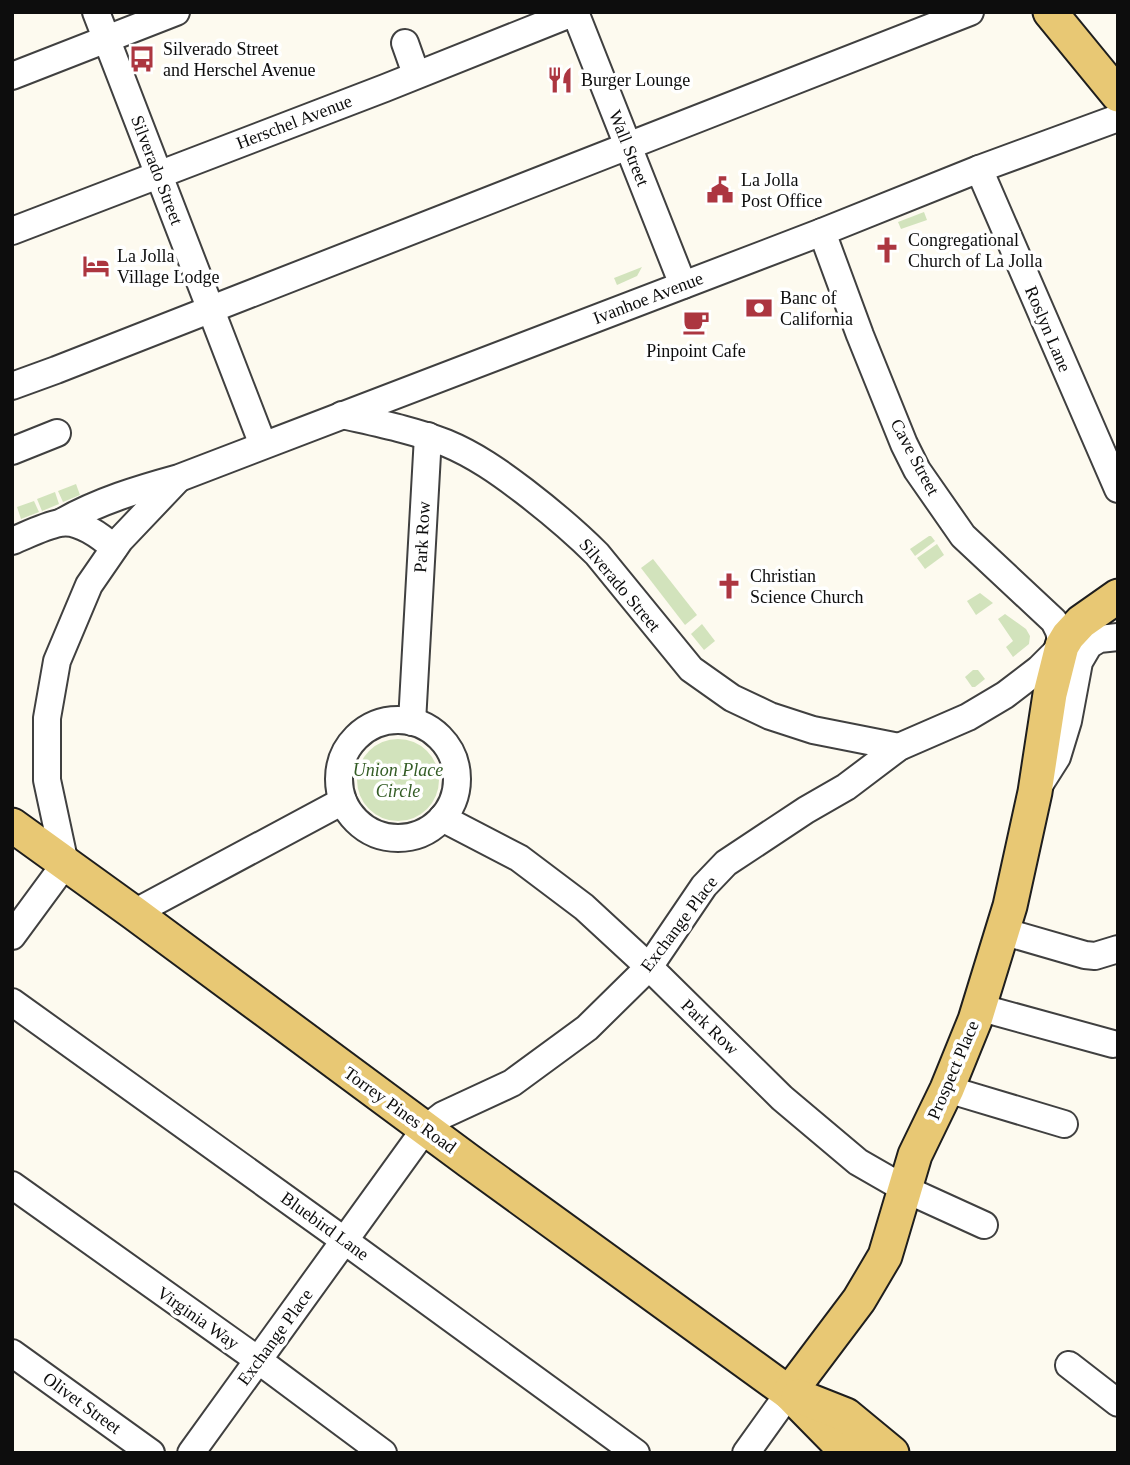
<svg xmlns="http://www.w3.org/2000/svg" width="1130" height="1465" font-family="Georgia,serif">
<rect width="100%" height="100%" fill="#fdfaef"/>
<!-- green -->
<g fill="#d2e3bc">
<path d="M924,212L927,220L901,229L898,222Z"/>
<path d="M642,267L637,276L617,285L614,278Z"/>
<path d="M76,484L80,495L63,502L58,491Z"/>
<path d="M55,492L59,504L42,511L37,499Z"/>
<path d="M34,501L39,512L21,519L17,507Z"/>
<path d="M929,536H931L935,541L915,556L910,549Z"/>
<path d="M937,544L944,555L925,569L917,558Z"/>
<path d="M653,559L697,615L685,625L641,568Z"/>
<path d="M980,593L993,603L976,615L967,601Z"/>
<path d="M1005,614L1026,629L1030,636L1029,644L1013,657L1006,647L1013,641L998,619Z"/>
<path d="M702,624L715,641L704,650L691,634Z"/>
<path d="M973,670H978L985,679L975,687H972L965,677Z"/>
<circle cx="398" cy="780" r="41"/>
</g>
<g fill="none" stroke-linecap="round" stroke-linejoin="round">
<!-- minor casing -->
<g stroke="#404040" stroke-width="30">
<g id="minor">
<path d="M96,12L263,445"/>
<path d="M405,43L416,74"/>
<path d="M12,76L176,12"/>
<path d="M979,169L1118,489"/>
<path d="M12,231L385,88L575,12L683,285"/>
<path d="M12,386L56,370L970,12"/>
<path d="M342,415C377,423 413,430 446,443C475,455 499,472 524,491C550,511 574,531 597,554L691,669L732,698L770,716L813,730L899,747"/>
<path d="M12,451L57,433"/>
<path d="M62,522C99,501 139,489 179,478L822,232L979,169L1118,118"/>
<path d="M12,541C27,535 44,526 60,523C78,519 102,537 114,548"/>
<circle cx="398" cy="779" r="59"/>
<path d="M412,722L428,436"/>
<path d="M1038,787L1057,757L1068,721L1079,662L1089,645L1099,639L1118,637"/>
<path d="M442,818L519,858L584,907L649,967L782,1098L858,1162L905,1189L984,1225"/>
<path d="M134,913L343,801"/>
<path d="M1002,931L1085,955L1095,956L1118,949"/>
<path d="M12,936L65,864L47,780V718L57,661L89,585L120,540L178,479"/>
<path d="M12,1002L345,1241L636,1453"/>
<path d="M978,1007L1113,1044"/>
<path d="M947,1089L1064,1124"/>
<path d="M12,1185L258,1360L383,1453"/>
<path d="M12,1353L151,1453"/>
<path d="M1069,1365L1118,1403"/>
<path d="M191,1453L425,1129L443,1115L512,1083L587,1028L649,967L704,886L726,863L806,810L846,787L899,747L968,717L1005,695L1039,669L1062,646L1059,631L1054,621L963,536L917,470L904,444L860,335L822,232"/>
<path d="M746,1453L789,1393"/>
</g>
</g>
<!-- major casing -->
<g stroke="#1e1e1e" stroke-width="37">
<g id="major">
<path d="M1050,12L1118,95"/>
<path d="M12,825L134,913L469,1161L789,1393L848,1453"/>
<path d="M789,1393L859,1300L885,1256L915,1155L947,1089L975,1020L1010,906L1035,792L1050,694L1062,646L1068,636L1081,622L1118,596"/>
<path d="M798,1396L846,1415L892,1453"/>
</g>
</g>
<!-- minor -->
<use href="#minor" stroke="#fff" stroke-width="26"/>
<!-- major -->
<use href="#major" stroke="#e8c874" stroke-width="33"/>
</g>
<!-- icons -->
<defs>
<g id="bus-bare" transform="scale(2.1)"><path d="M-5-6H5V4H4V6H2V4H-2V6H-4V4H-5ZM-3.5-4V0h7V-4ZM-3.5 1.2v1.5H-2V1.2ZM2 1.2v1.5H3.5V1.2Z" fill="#ac3640" stroke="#fff" stroke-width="2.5" paint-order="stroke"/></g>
<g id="restaurant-bare" transform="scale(2.1)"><path d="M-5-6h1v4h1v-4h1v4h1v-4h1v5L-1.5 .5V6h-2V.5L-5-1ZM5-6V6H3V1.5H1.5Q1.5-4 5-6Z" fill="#ac3640" stroke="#fff" stroke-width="2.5" paint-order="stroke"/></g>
<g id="civic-bare" transform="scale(2.1)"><path d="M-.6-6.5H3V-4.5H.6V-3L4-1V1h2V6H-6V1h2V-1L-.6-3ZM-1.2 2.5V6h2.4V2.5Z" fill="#ac3640" stroke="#fff" stroke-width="2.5" paint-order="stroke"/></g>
<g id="church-bare" transform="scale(2.1)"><path d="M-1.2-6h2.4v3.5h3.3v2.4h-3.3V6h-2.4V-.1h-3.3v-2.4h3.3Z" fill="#ac3640" stroke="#fff" stroke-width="2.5" paint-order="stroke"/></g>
<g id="hotel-bare" transform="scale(2.1)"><path d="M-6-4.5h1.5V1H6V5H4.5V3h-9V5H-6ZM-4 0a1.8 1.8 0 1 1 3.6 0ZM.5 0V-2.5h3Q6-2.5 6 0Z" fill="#ac3640" stroke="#fff" stroke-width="2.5" paint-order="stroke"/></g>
<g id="bank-bare" transform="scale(2.1)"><path d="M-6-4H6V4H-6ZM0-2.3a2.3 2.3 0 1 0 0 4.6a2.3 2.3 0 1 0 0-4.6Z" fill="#ac3640" stroke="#fff" stroke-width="2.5" paint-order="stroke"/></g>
<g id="cafe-bare" transform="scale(2.1)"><path d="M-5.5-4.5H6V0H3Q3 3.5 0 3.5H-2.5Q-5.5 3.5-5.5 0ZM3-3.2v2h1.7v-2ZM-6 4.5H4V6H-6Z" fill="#ac3640" stroke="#fff" stroke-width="2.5" paint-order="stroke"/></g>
</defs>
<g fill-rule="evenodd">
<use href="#bus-bare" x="142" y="59"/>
<use href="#restaurant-bare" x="560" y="80"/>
<use href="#civic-bare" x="720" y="190"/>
<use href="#church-bare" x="887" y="250"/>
<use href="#hotel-bare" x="96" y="266"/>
<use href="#bank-bare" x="759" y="308"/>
<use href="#cafe-bare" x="696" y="322"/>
<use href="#church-bare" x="729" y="586"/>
</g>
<g text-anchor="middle" stroke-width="7" stroke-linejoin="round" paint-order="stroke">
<!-- poi labels -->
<g font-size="18" fill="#0d0d0d" stroke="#fff" text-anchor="start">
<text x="163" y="55">Silverado Street<tspan x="163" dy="21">and Herschel Avenue</tspan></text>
<text x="581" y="86">Burger Lounge</text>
<text x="741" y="186">La Jolla<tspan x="741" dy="21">Post Office</tspan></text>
<text x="908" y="246">Congregational<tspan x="908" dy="21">Church of La Jolla</tspan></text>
<text x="117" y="262">La Jolla<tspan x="117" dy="21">Village Lodge</tspan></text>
<text x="780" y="304">Banc of<tspan x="780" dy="21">California</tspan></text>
<text x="696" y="357" text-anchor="middle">Pinpoint Cafe</text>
<text x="750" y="582">Christian<tspan x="750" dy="21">Science Church</tspan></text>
</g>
<!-- street labels -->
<g font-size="18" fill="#0d0d0d" stroke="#fff">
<text transform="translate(294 122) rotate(-21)" y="6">Herschel Avenue</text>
<text transform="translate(629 148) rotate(68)" y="6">Wall Street</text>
<text transform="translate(157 170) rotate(69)" y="6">Silverado Street</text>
<text transform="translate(648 298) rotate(-21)" y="6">Ivanhoe Avenue</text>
<text transform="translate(1048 329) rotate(67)" y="6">Roslyn Lane</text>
<text transform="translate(915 457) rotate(62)" y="6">Cave Street</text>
<text transform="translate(422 537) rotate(-87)" y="6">Park Row</text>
<text transform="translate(620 585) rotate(50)" y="6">Silverado Street</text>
<text transform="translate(679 924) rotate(-53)" y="6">Exchange Place</text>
<text transform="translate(710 1027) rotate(44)" y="6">Park Row</text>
<text transform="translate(953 1070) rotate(-67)" y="6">Prospect Place</text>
<text transform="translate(400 1110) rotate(36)" y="6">Torrey Pines Road</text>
<text transform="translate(325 1226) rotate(36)" y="6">Bluebird Lane</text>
<text transform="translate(198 1318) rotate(35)" y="6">Virginia Way</text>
<text transform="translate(275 1337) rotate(-54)" y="6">Exchange Place</text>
<text transform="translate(82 1403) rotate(36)" y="6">Olivet Street</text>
</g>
<!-- park labels -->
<g font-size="18" font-style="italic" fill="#335c25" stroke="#fff">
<text x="398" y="776">Union Place<tspan x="398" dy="21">Circle</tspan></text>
</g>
</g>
<!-- border -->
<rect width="1130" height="1465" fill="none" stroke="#0d0d0d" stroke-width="28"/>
</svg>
